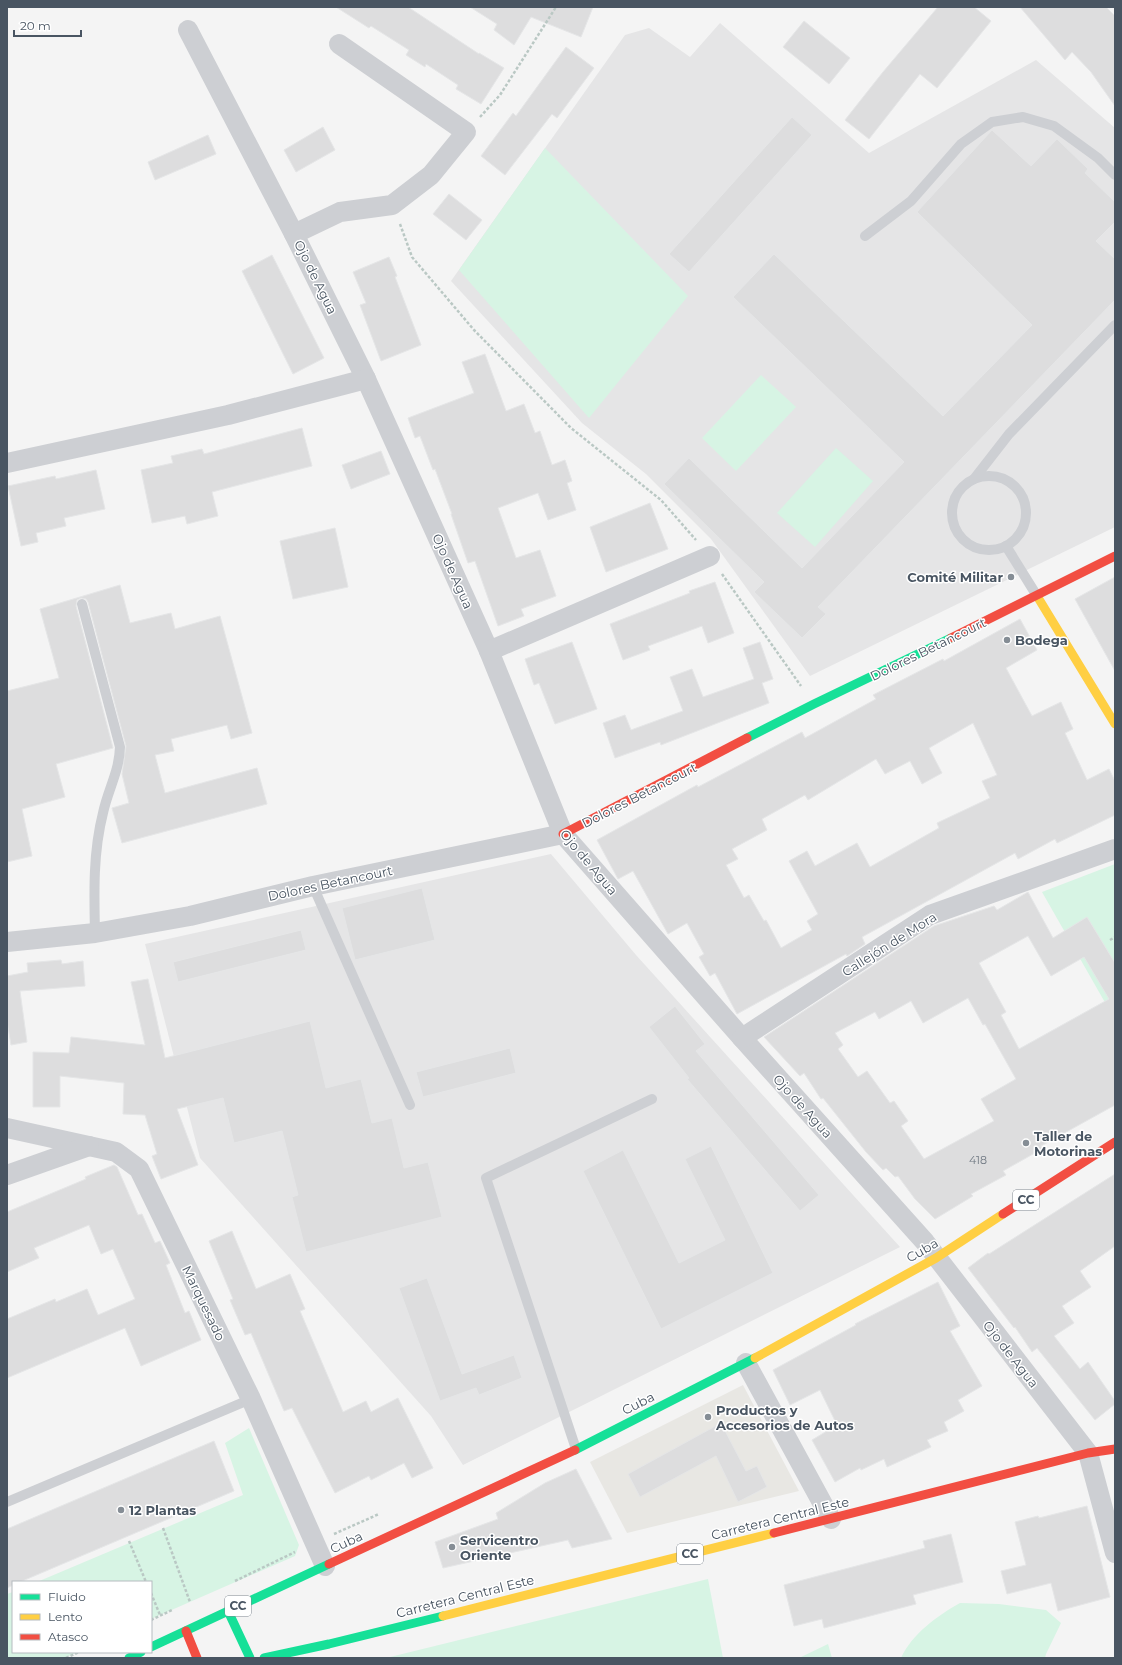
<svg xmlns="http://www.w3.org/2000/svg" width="1122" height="1665" font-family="Montserrat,sans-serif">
<rect width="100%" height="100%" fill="#f4f4f4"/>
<!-- commercial -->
<path fill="#e8e7e3" d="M743,1385L799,1491L627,1533L590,1462Z"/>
<!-- education -->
<g fill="#e5e5e6">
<path d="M720,23L869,153L1036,60L1115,128V527L810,676L711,539L646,474L582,423L451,281L625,35L649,28L690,57Z"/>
<path d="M551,854L636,955L900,1247L463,1465L431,1416L200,1158L145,944Z"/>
</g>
<!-- green -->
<g fill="#d7f4e4">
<path d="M545,148L688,296L589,418L459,270Z"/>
<path d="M761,375L796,407L736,471L702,438Z"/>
<path d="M836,448L873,481L815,547L777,513Z"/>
<path d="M1115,864V1020L1042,892Z"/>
<path d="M249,1428L299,1545L295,1556L151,1619V1582H37L243,1495L225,1443Z"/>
<path d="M708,1579L723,1658H386Z"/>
<path d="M13,1592V1652H78L64,1658H7V1594Z"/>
<path d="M960,1603L999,1604L1046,1610L1061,1623L1046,1654L1045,1658H901C912,1634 937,1616 960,1603Z"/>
<path d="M828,1644L832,1658H799Z"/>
</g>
<!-- building -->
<g fill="#ddddde" stroke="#e5e6e7" fill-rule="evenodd">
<path d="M336,7H408L479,54V53L504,68L481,104L456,89L458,85L426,64L425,67L406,55L409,50L371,26L369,28Z"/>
<path d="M470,7H593L581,37L531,17L514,45L494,30L497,24Z"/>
<path d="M938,7H974L991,21L937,88L920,74L869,139L845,120L883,72Z"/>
<path d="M1020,7H1106L1115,16V106L1091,72L1072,52L1065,60Z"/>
<path d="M804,21L850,58L829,84L783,47Z"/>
<path d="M566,47L594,68L557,118L552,114L505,175L481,156L513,113L516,116Z"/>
<path d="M792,117L812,135L689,272L669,254Z"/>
<path d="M323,127L335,150L296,172L284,150Z"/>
<path d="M992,130L1031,166L1057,139L1088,169L1085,173L1115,202V222L1096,241L1115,259V300L818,607L826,614L802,638L754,592L764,582L664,484L689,458L802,568L904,462L733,297L774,254L943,416L1032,325L917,212Z"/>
<path d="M208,135L216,154L155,180L148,162Z"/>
<path d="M449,194L482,220L466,240L433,214Z"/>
<path d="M272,255L324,358L293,374L242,271Z"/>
<path d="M389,257L397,276L395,277L421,345L381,361L360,305L366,303L353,272Z"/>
<path d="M485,354L506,411L524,404L535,433L540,431L552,465L565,460L572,481L567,483L576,510L548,520L538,493L498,508L516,558L540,550L556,596L521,609L524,616L498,626L475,561L468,563L451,514H452L435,469L433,470L420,436L415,438L408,418L474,393L462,362Z"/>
<path d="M302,428L312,466L212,492L218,516L187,524L185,516L152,523L141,470L173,463L171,456L202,449L204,454Z"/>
<path d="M381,451L390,474L351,489L342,465Z"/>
<path d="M96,470L105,509L64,518L66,526L36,533L38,542L21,546L8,486L55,476L56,479Z"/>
<path d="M650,503L668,549L606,572L590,527Z"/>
<path d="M335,528L348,587L293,599L280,541Z"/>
<path d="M1115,577V671L1075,599Z"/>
<path d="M715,582L734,633L708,643L702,626L648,646L650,650L623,660L610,624L690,593L689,591Z"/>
<path d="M120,585L130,623L171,613L175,629L220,616L252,733L231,739L227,725L171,739L174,751L155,755L165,793L257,768L267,804L122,843L112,808L129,803L122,774L126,746L88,602L86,599L81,598L77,600L76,606L113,748L56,764L65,797L22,809L32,856L7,862V691L59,678L40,609Z"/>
<path d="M1020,619L1037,650L1006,668L1032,716L1061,702L1073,729L1065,733L1087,780L1109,769L1115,781V815L1057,843L1055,839L1018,859L1015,853L862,937L865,944L847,956L846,954L737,1014L715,973L710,976L699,957L704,954L687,923L668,934L633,871L618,879L597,840L697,785L698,787L802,732L805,738L876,699L873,695L943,659L944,661ZM973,723L997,775L982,781L990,798L937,823L939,828L870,867L857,843L815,866L807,851L789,861L818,914L807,921L812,930L781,948L766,920L764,921L749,895L744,898L726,865L738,859L732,849L767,830L762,819L805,795L808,800L876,759L885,774L910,761L922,784L942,773L929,748Z"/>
<path d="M572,642L597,709L555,724L539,683L534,685L525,659Z"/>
<path d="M760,642L773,679L762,683L769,703L661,745L660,742L615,758L603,723L625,715L631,730L683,711L670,677L692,669L703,697L754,679L743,648Z"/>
<path d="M422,888L435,940L355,960L342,908Z"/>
<path d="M1028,892L1053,938L1087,917L1115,963V1105L1041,1146L1042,1149L1003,1171L1006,1175L971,1194L973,1196L935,1219L915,1199L898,1176L895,1177L886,1168L883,1170L866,1152L823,1098L821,1099L804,1073L800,1076L764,1037L934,926L994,906L997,910ZM1028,936L1051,976L1084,957L1109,999L1019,1049L1001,1015L1006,1012L979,963ZM968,998L983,1025L985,1024L1016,1079L981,1099L994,1121L924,1159L901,1126L908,1121L894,1101L890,1103L867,1071L858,1077L838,1049L843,1045L835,1033L875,1012L879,1019L911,1001L923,1023Z"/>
<path d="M301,930L306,950L178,982L173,962Z"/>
<path d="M61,960L62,964L83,961L85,986L20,991L27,1042L11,1045L7,1021V976L28,972L27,963Z"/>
<path d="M148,979L165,1058L310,1021L326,1088L361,1079L372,1123L392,1118L404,1168L428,1162L442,1217L306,1252L292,1197L298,1195L282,1131L234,1143L223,1098L177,1109L198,1165L161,1179L152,1156L157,1154L145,1115L123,1114L124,1083L60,1076V1107H33V1052L69,1053L71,1037L145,1045L131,982Z"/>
<path d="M675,1006L705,1044L696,1051L819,1195L800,1211L687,1079L689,1078L649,1027Z"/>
<path d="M510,1048L516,1073L423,1097L416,1072Z"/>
<path d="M711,1146L773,1273L661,1329L583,1171L623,1150L679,1263L725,1240L685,1159Z"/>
<path d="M114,1165L117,1167L138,1215L142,1214L155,1243L160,1241L170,1263L166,1265L185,1313L189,1311L201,1340L141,1366L125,1328L7,1378V1319L55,1299L56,1302L87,1289L98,1315L135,1299L113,1249L101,1254L89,1225L34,1248L39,1258L7,1272V1212L86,1179L85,1177Z"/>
<path d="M1115,1174V1246L1080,1271L1091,1287L1062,1306L1074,1323L1054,1336L1080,1369L1088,1362L1115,1401V1404L1095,1420L1037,1348L1032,1352L1015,1327L1014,1328L968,1268L988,1253L989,1254Z"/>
<path d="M232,1231L256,1289L290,1274L305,1309L300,1311L343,1412L366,1401L371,1412L398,1398L433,1468L412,1478L404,1463L371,1480L369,1476L335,1493L292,1408L284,1411L251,1333L245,1335L230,1300L233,1299L209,1241Z"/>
<path d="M427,1278L462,1374L514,1355L522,1378L479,1395L476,1388L440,1401L399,1288Z"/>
<path d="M938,1282L960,1326L950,1331L982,1386L958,1400L964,1411L944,1422L948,1431L927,1440L931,1447L887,1467L884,1459L861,1470L860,1468L835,1482L812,1440L837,1425L820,1390L790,1405L773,1370L856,1325L855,1324Z"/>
<path d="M721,1423L746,1471L757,1466L767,1487L738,1502L716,1456L640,1497L628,1474Z"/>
<path d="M214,1441L234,1491L20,1582H13V1585L7,1588V1529Z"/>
<path d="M576,1469L612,1539L572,1548L568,1540L443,1568L435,1542L498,1519L496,1513L545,1483Z"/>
<path d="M1087,1506L1110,1597L1058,1611L1051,1583L1007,1594L1001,1571L1026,1565L1015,1522L1038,1516L1039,1518Z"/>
<path d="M951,1534L963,1582L913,1595L916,1604L824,1628L822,1619L794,1626L784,1585L925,1548L923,1541Z"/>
</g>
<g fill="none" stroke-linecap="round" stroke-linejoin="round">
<!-- path -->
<g stroke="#bac8c4" stroke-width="2.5" stroke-dasharray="3 2" stroke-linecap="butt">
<path d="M480,117L500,95L556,7"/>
<path d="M400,224L412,257L474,330L571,428L661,500L696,540"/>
<path d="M722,574L801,686"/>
<path d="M1110,940L1115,937"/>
<path d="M163,1528L190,1602"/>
<path d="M334,1534L379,1514"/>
<path d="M129,1541L146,1582"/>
<path d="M235,1581L295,1552"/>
<path d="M151,1593L160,1615"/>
<path d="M151,1620L172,1610"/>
<path d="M66,1658L79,1652"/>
</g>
<!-- lane -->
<g stroke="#cdcfd3" stroke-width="10">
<path d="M865,236L911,201L961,144L992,122L1023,117L1054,126L1098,158L1115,175"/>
<circle cx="989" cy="513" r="37"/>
<path d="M974,479L1009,434L1115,325"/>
<path d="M1006,546L1037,596"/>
<path d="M82,604L120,747C119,773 108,789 103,813C93,852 94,893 95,933"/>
<path d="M313,886L410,1105"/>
<path d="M576,1449L486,1178L652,1099"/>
<path d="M7,1502L251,1399"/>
</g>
<!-- street -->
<g stroke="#cdcfd3" stroke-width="20">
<path d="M188,30L294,234L366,379L489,651L563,834L742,1038L925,1242L1088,1453L1115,1553"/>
<path d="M294,234L340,212L392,205L431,175L466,132L339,44"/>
<path d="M7,463L228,415L366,379"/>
<path d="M489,651L710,556"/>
<path d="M7,942L95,933L190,916L313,886L563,834"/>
<path d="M742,1038L930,915L1115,849"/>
<path d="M7,1128L116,1152L139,1169L251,1399L325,1566"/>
<path d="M7,1175L89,1146"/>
<path d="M746,1363L831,1519"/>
</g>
<!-- fast -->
<g stroke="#16e098" stroke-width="9">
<path d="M747,738L814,704L951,638"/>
<path d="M575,1450L755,1358"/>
<path d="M228,1611L250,1658"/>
<path d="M151,1647L329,1564"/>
<path d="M129,1658L141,1652"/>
<path d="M264,1658L329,1644L443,1616"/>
</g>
<!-- slow -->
<g stroke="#ffcf43" stroke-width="9">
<path d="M1037,596L1115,724"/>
<path d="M755,1358L936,1258L1003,1214"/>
<path d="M443,1616L774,1533"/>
</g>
<!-- jam -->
<g stroke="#f24e42" stroke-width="9">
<path d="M951,638L1115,556"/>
<path d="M563,834L747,738"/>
<path d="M1003,1214L1115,1142"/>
<path d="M774,1533L1088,1453L1115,1449"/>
<path d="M329,1564L575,1450"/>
<path d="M186,1631L197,1658"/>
</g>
</g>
<!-- markers -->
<g fill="#858d95" stroke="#fff" stroke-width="1.5">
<circle cx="1011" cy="577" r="4"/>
<circle cx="1007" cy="640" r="4"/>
<circle cx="1026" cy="1143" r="4"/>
<circle cx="708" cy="1417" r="4"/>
<circle cx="121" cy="1510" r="4"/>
<circle cx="452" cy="1547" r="4"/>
</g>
<g text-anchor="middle" stroke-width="3" stroke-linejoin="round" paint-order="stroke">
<!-- number labels -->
<g font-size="11" fill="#6f7882">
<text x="978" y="1164">418</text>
</g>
<!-- shield labels -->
<g fill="#fff" stroke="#808891" stroke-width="1">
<rect x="1013" y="1190" width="26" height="20" rx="3"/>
<rect x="677" y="1544" width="26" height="20" rx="3"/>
<rect x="225" y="1596" width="26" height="20" rx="3"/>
</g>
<g font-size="12" font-weight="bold" fill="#495562">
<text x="1026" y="1204">CC</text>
<text x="690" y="1558">CC</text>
<text x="238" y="1610">CC</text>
</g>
<!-- street labels -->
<g font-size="13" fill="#495562" stroke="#fff">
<text transform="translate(316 277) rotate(64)" y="5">Ojo de Agua</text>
<text transform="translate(453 571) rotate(66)" y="5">Ojo de Agua</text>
<text transform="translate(928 649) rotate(-26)" y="5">Dolores Betancourt</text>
<text transform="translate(639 795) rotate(-27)" y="5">Dolores Betancourt</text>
<text transform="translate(589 862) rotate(50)" y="5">Ojo de Agua</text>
<text transform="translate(330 883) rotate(-12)" y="5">Dolores Betancourt</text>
<text transform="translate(889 944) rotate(-32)" y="5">Callejón de Mora</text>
<text transform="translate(803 1106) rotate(48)" y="5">Ojo de Agua</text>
<text transform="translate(922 1250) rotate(-30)" y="5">Cuba</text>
<text transform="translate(204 1303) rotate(64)" y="5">Marquesado</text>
<text transform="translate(1011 1354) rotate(52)" y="5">Ojo de Agua</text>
<text transform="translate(638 1403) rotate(-27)" y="5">Cuba</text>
<text transform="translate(780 1518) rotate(-14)" y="5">Carretera Central Este</text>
<text transform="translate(346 1542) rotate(-25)" y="5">Cuba</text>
<text transform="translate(465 1596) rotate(-14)" y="5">Carretera Central Este</text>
</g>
<!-- poi labels -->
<g font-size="13" font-weight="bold" fill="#495562" stroke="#fff" text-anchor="start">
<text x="1003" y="582" text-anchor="end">Comité Militar</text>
<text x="1015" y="645">Bodega</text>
<text x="1034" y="1141">Taller de<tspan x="1034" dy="15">Motorinas</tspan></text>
<text x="716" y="1415">Productos y<tspan x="716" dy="15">Accesorios de Autos</tspan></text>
<text x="129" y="1515">12 Plantas</text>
<text x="460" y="1545">Servicentro<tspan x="460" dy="15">Oriente</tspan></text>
</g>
</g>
<!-- border -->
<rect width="1122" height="1665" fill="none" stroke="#495562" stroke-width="16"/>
<!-- legend -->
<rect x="12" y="1581" width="140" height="72" fill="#ffffff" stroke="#b6bbc0"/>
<rect x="20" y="1594" width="20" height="6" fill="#16e098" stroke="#b6bbc0"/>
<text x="48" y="1601" font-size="12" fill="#495562">Fluido</text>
<rect x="20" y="1614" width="20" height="6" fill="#ffcf43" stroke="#b6bbc0"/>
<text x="48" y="1621" font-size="12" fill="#495562">Lento</text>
<rect x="20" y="1634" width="20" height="6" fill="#f24e42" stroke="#b6bbc0"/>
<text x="48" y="1641" font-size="12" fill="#495562">Atasco</text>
<!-- scale -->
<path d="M14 30v6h67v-6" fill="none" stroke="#495562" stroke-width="2"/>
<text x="20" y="30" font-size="12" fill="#495562" stroke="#ffffff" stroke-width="3" paint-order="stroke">20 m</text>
</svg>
